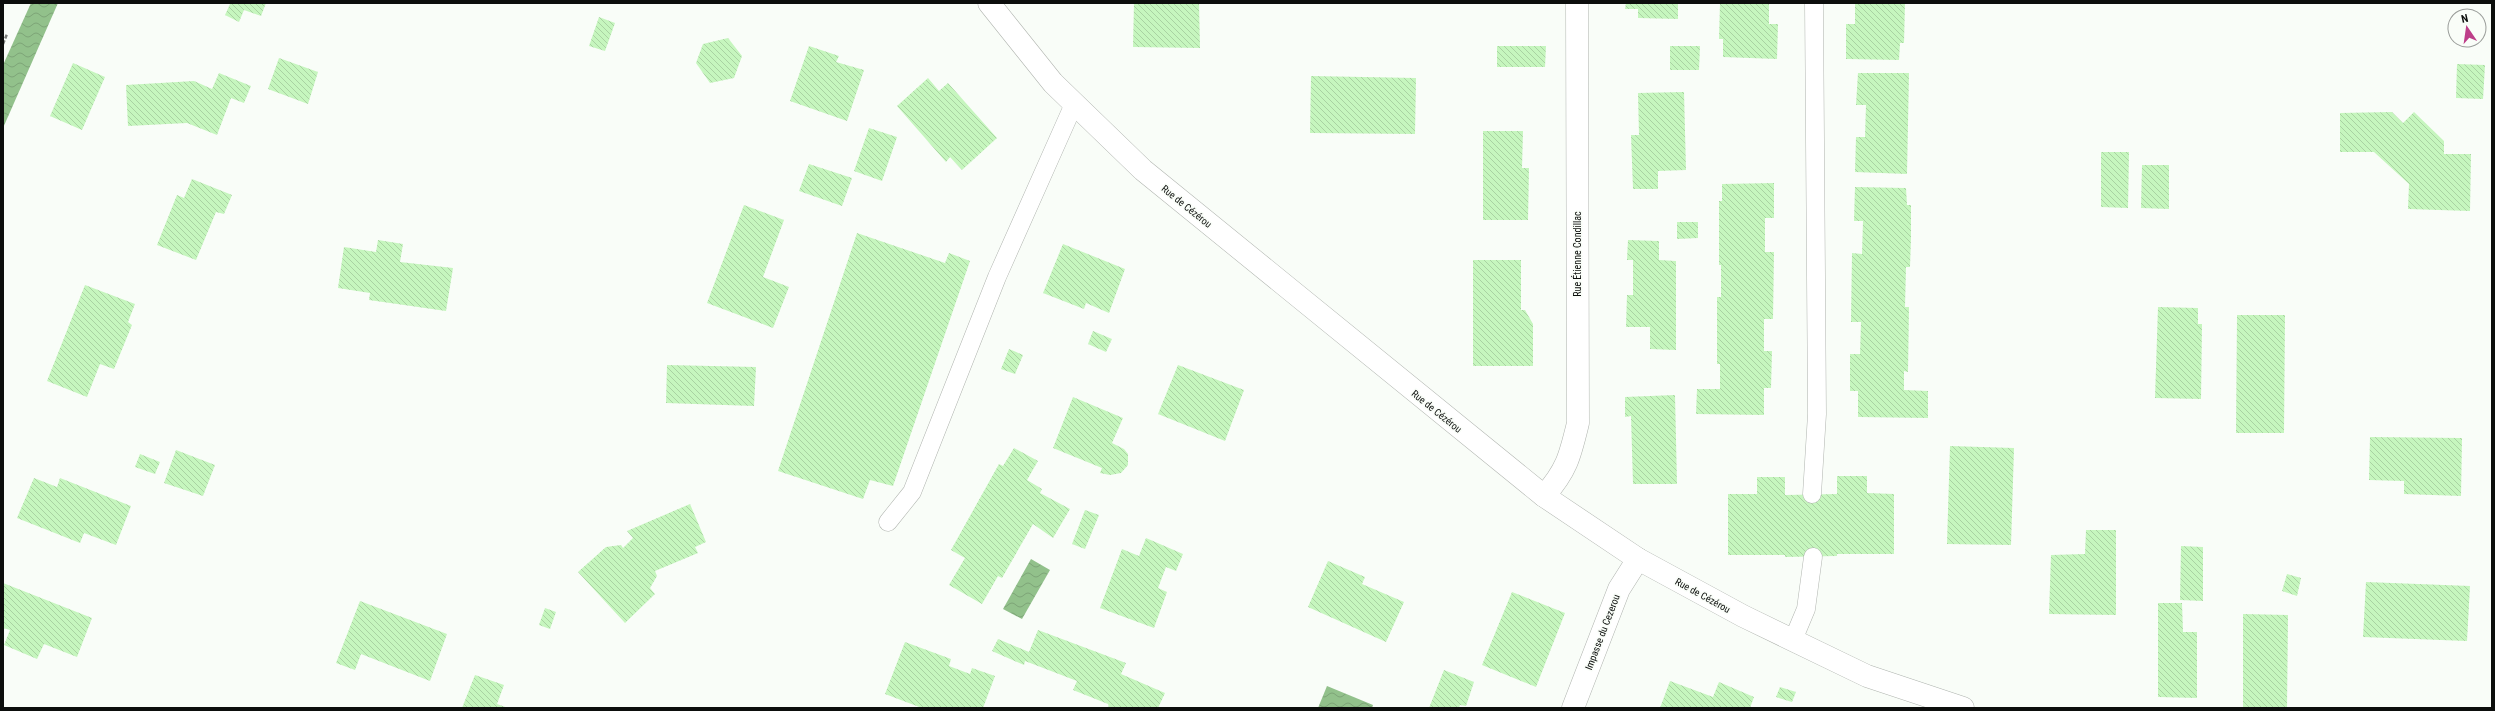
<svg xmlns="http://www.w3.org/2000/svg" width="2495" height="711" font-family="'Roboto Condensed',sans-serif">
<defs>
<pattern id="water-waves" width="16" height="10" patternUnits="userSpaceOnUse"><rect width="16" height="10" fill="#92c18b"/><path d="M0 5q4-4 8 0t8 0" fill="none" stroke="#7da577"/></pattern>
<pattern id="building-back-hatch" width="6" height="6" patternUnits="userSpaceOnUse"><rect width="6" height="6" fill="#c6f6be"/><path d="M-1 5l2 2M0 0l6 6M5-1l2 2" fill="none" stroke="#a9d2a2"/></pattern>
</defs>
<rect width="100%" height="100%" fill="#f9fdf8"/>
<!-- water -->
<g fill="url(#water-waves)">
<path d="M31,3H58L3,128V65Z"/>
<path d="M1031,559L1050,570L1022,619L1003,609Z"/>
<path d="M1327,686L1373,705L1372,708H1318Z"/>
</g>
<!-- building -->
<g fill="url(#building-back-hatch)">
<path d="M227,3H266L261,16L244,10L239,22L225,15L230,4Z"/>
<path d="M1134,3H1199L1200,48L1133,47Z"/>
<path d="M1626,3H1678V19L1638,18V9H1625Z"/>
<path d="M1720,3H1769V24H1778L1777,59L1723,57V39H1719Z"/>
<path d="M1855,3H1905L1904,43H1900L1899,60L1846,59V24H1855Z"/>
<path d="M599,17L615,23L605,51L589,46Z"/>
<path d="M728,38L742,56L734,78L710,83L696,63L703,44Z"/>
<path d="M809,46L839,56L836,62L864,70L847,121L790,101Z"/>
<path d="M1497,46H1546L1545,67H1497Z"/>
<path d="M1670,46H1700L1699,70H1670Z"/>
<path d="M279,58L318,72L308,104L268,89Z"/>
<path d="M73,63L105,77L82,130L50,116Z"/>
<path d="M2457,64L2485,65L2483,99L2456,98Z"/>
<path d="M219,73L251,86L244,103L231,98L217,135L187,123L128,126L126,85L194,81L212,89Z"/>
<path d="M1858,73H1909L1907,174L1855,172L1856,137H1865L1866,105H1856Z"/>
<path d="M1311,76L1416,78L1415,134L1310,133Z"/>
<path d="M928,78L939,91L948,83L997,138L962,170L950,157L946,162L897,106Z"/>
<path d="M1684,92L1686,170L1658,171V189H1633L1631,135H1639L1638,93Z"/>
<path d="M2392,112L2403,123L2414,112L2444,141V154H2471L2470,211L2408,209L2409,184L2374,152H2340V113Z"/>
<path d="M869,128L897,137L882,181L854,171Z"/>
<path d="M1483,131H1523L1522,168H1529L1528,220H1483Z"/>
<path d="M2101,152H2129L2128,208L2101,207Z"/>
<path d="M809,164L852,178L842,206L799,191Z"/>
<path d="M2142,165H2169V209L2141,208Z"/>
<path d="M192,179L232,195L224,214L216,212L196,260L157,245L177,195L184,198Z"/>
<path d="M1774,183V218H1765V252H1774L1773,319H1764V351H1772L1771,388H1764V415L1696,414L1697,389H1720V364H1717V297H1721V265H1719V201H1722V184Z"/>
<path d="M1855,187L1906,188L1907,205H1911V238L1910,267H1906L1905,307H1909L1908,372L1904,371V390L1928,391V418L1858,417V391H1850V354H1860L1861,322H1851L1852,253L1862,254L1863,221H1854Z"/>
<path d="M744,205L784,220L763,277L789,287L773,328L707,303Z"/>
<path d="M1677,222H1698V238L1677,239Z"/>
<path d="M857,233L945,263L949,253L970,261L893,486L870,480L863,499L778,471Z"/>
<path d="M378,240L403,244L400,262L453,268L446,311L369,300L370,293L338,288L344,247L376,252Z"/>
<path d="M1628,240L1659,241V260L1676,261V350L1650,349V327H1626L1627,295H1633V260H1627Z"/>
<path d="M1063,244L1125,269L1109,313L1086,303L1084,309L1043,293Z"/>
<path d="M1473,260H1521V310H1525L1533,324V366H1473Z"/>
<path d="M85,285L135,304L128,322L132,325L114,369L100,364L87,397L47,381Z"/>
<path d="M2158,307L2198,308V324H2202L2201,399L2155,398Z"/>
<path d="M2237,315H2285L2284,433H2236Z"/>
<path d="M1093,331L1112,339L1106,352L1088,344Z"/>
<path d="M1009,349L1023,355L1015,374L1001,369Z"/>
<path d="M667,365L756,367L754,406L666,403Z"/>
<path d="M1178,365L1244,390L1225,441L1158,414Z"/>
<path d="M1675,395L1677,484H1633L1631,416L1625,417V397Z"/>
<path d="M1073,397L1123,418L1112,443L1124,449L1128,454V465L1121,473L1110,475L1100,473L1102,468L1053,448Z"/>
<path d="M2370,437L2462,438L2461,496L2404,494V481L2369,480Z"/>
<path d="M1950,446L2014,448L2011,545L1947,544Z"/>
<path d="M1014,448L1038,461L1027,480L1042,489L1040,493L1070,509L1053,538L1033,524L1002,578L998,576L982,604L949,585L965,558L951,550L999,464L1003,466Z"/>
<path d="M176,450L215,465L203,496L164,483Z"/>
<path d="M140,454L160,462L155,474L135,467Z"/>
<path d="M1837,476H1867V493L1894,494V554H1837V556L1785,557V555H1728V494H1757V477H1785V495L1837,494Z"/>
<path d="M34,478L57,487L60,478L131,506L116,545L84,533L80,543L17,518Z"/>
<path d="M690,504L706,542L695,547L698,553L655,571L657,576L650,588L655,594L625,623L578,572L606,547L621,545L623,548L633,538L627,531Z"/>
<path d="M1085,510L1099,515L1085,549L1072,544Z"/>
<path d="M2086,530H2116V615L2049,614L2051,555L2085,554Z"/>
<path d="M1146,538L1183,554L1176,571L1166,567L1158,588L1167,592L1154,628L1100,608L1122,549L1139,556Z"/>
<path d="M2181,546L2203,547V601L2180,600Z"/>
<path d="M1328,561L1365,577L1362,584L1404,602L1386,642L1308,607Z"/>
<path d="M2287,574L2301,578L2297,596L2282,591Z"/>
<path d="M2366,582L2470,586L2467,641L2363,637Z"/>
<path d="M3,583L92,618L77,657L44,644L37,659L4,645L10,630L3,628Z"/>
<path d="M1512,592L1565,613L1536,687L1482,665Z"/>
<path d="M360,601L447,634L430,681L361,654L355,670L336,663Z"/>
<path d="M2158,603H2182L2183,632H2197V698L2158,697Z"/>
<path d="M545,608L556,612L550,629L539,625Z"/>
<path d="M2243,614L2288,615L2287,708H2243Z"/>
<path d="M1038,630L1126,663L1121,674L1165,693L1158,708H1109L1108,704L1073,690L1077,681L1025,661L1024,665L992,651L998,639L1029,652Z"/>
<path d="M905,642L951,659L949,666L970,674L972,668L995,676L983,708H922L885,694Z"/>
<path d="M1444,670L1474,682L1466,706L1460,705L1459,708H1429Z"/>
<path d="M475,675L504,685L497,704L508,708H462Z"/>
<path d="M1670,681L1713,697L1719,682L1754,697L1750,708H1660Z"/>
<path d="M1780,687L1796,692L1792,702L1776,697Z"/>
</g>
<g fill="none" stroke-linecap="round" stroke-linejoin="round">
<!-- lane casing -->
<g stroke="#b0b4af" stroke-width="19">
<g id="lane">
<path d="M1812,494L1817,414L1814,3"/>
<path d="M888,522L912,492L997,277L1074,104"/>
<path d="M1793,640L1806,609L1813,557"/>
</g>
</g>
<!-- street casing -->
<g stroke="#b0b4af" stroke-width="23">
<g id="street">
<path d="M989,3L1053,83L1143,170L1544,496L1638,559L1743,616L1867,676L1963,708"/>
<path d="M1544,496C1567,470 1570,456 1578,423L1577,3"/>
<path d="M1573,708L1619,589L1638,559"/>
</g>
</g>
<!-- path -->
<path stroke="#7b7e7b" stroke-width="2.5" stroke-dasharray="4 2" stroke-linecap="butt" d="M3,44L7,34"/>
<!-- lane -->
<use href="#lane" stroke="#fff" stroke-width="18"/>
<!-- street -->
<use href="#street" stroke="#fff" stroke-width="22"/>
</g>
<g text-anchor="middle" stroke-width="3" stroke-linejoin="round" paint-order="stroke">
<!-- street labels -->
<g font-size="10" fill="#0c0e0c" stroke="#f9fdf8">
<text transform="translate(1187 206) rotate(39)" y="4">Rue de Cézérou</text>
<text transform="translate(1577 254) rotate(-90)" y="4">Rue Étienne Condillac</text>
<text transform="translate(1437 411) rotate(39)" y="4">Rue de Cézérou</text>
<text transform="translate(1703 595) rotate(29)" y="4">Rue de Cézérou</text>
<text transform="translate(1602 632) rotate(-69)" y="4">Impasse du Cezerou</text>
</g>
</g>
<!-- border -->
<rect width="2495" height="711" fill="none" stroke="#0c0e0c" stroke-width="8"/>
<!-- north arrow -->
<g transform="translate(2467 28) rotate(347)"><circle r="19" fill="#f9fdf8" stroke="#9a9d9a"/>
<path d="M0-3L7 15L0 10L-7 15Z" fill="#bd3e89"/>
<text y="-6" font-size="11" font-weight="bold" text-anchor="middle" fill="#0c0e0c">N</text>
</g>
</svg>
